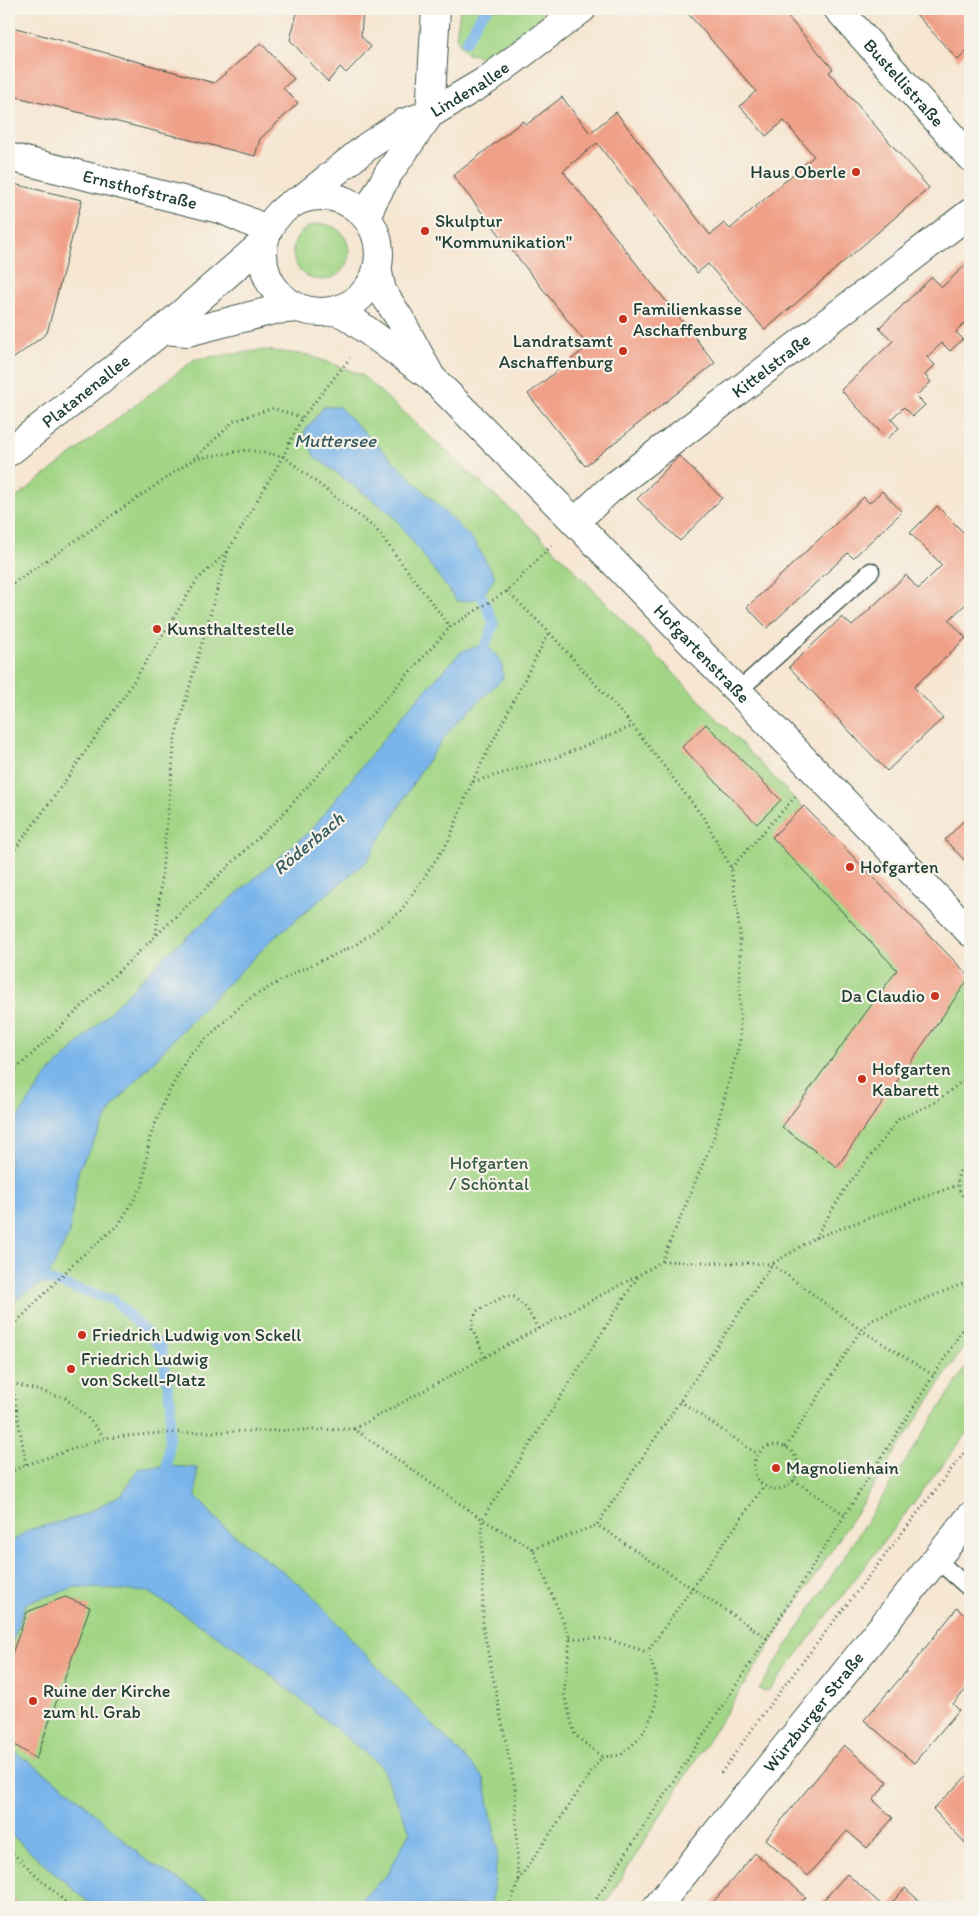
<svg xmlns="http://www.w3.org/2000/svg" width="979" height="1916" font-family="Itim,sans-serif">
<rect width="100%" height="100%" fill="#f7f3e8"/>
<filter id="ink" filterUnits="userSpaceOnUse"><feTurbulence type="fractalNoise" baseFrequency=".02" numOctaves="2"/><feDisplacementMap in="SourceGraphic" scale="10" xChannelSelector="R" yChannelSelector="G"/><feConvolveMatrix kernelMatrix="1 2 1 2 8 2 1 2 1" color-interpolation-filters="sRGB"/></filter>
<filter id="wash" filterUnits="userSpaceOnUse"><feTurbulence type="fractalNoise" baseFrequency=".0096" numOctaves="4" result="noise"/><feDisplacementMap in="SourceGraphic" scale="20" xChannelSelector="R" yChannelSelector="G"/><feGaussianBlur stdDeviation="1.12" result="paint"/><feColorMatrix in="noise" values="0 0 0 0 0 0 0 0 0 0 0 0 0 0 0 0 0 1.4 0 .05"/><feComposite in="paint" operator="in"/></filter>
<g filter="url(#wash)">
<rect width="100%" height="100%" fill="#f6e6d2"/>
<!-- green -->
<g fill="#a2d686" stroke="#608a5d">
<path d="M460,9H551L491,57L467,54L456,38Z"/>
<circle cx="321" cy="252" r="28"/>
<path d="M264,350L308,355L362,375L553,548L970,981V1337L700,1753L603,1907H23L9,1894V503L195,359Z"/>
<path d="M970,1361V1429L770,1690L765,1692L759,1689Z"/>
</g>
<!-- water -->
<g fill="#79b5eb" stroke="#4c7990">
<path d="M324,407H339L474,541L495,577L482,597L466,601H457L393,515L314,456L304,432Z"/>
<path d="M486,644L502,662L503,678L451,728L420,772L367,861L275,937L194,1017L113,1106L79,1169L69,1234L47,1280L17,1299L9,1312V1130L47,1075L169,952L311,830L406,711L462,651Z"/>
<path d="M167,1466L197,1468L196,1497L225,1528L309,1592L377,1667L484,1778L498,1851L491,1907H352L387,1875L410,1831L381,1766L245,1654L149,1592L76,1587L26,1603L9,1651V1544L28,1530L79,1517L122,1494L139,1468Z"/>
<path d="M9,1748L68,1789L146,1860L222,1907H94L9,1833Z"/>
</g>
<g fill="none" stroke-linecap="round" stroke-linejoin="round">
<!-- stream -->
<g stroke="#79b5eb" stroke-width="10">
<path d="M466,42L481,15L488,9"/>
<path d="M473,586L482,597L494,624L486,644L479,654"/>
<path d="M41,1269L47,1280L114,1300L161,1347L171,1404L167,1466"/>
</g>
</g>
<g id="blocks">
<!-- building -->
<g fill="#f0a088">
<path d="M298,9H363L361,36L371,47L346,73L340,67L328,82L290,40Z"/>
<path d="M684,9H781L833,69L829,72L929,188L765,330L708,264L697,273L597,143L563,171L715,363L585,466L528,394L588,346L453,176L523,121L526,125L562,97L590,133L616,112L710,235L724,223L730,229L814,156L784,121L766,136L740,106L756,91Z"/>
<path d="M918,9H970V48L958,60L914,12Z"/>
<path d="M9,26L214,83L261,43L294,79L283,88L298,103L260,139L255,156L9,95Z"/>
<path d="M9,183L82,200L47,333L9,362Z"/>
<path d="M970,261V318L956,332L963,339L950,351L942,343L927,357L935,365L925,375L931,382L916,396L925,405L913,416L904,407L891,419L899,428L887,439L841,390L893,341L879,328L932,277L942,287Z"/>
<path d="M679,456L722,498L680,541L637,499Z"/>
<path d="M882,491L902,512L853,558L848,553L767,628L747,607L864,497L869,503Z"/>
<path d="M937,506L970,539V600L949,620L966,638L914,687L943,718L887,771L789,667L842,617L852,626L906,575L918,589L942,565L910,533Z"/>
<path d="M706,724L781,800L757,824L682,747Z"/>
<path d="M804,806L970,977L837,1167L782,1127L897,970L772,837Z"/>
<path d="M970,814V866L945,840Z"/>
<path d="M65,1597L90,1607L36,1759L9,1741V1662L27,1612Z"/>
<path d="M957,1608L970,1620V1685L953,1704L959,1710L914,1763L864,1720L910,1667Z"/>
<path d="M844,1745L888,1782L873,1800L893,1818L867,1848L847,1831L808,1876L766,1839Z"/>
<path d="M970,1773V1848L933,1809Z"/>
<path d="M755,1853L806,1897L797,1907H709Z"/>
<path d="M847,1874L884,1907H824L820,1904Z"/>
<path d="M905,1888L926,1907H888Z"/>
<path d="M14,1900L21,1907H9Z"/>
</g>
</g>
</g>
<g filter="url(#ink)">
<use href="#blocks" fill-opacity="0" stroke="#3f564c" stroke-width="1"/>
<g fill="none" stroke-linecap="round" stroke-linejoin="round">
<!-- service casing -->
<g stroke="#3f564c" stroke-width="19">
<g id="service">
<path d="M738,691L871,571"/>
<path d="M936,1559L970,1589"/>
</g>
</g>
<!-- minor casing -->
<g stroke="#3f564c" stroke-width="30">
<g id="minor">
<path id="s1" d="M838,9L970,157"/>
<path d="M430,114L436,9"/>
<path id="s2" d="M9,157L223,210L268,230"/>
<path d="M303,198L368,146L403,123L430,114"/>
<path id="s3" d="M367,218L372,203L388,174L430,114L487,80L582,9"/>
<path id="s4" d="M575,522L609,490L970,213"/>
</g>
</g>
<!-- tertiary casing -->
<g stroke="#3f564c" stroke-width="30">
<g id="tertiary">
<path id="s5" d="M657,1907L970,1517"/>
</g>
</g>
<!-- secondary casing -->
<g stroke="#3f564c" stroke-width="30">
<g id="secondary">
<circle cx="321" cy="254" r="58"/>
<path d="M377,268L382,291L400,319L429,373"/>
<path id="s6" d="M335,311L346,315L431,377L575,522L970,932"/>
<path d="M163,330L188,332L274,310L298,308"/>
<path id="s7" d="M9,452L163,330L264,242"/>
</g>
</g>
<!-- path -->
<g stroke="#3f564c" stroke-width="3" stroke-dasharray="1 4" stroke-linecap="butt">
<path d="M194,459L234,421L273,408L302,418"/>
<path d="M9,586L194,459L247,450L283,456L376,529L450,627"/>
<path d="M507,591L549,632L633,726L706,821L731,868L740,933V1041L713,1140L662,1261L639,1275L482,1519L483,1627L515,1788L518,1882L509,1907"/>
<path d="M472,782L549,632"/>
<path d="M9,857L54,797L127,692L197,580L228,551"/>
<path d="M731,868L796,796"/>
<path d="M156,934L175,738L228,551L283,456L302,418L350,358"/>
<path d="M9,1076L282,815L450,627L507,591L554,543"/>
<path d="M970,1160C952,1171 955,1192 970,1204"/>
<path d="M815,1238L845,1189L899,1119L934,1103L964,1080L970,1070"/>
<path d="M662,1261L772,1264L861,1330L933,1375"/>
<path d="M9,1334L10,1329L78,1259L119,1224L143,1185L149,1140L165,1099L189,1055L247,1000L294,973L354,946L400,912L448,842L472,782L555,758L633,726"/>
<path d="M485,1357L472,1329L473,1320L477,1311L505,1296L514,1297L527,1309L538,1329"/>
<path d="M9,1375L12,1383L26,1465"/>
<path d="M12,1383L65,1398L87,1417L105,1438"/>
<path d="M680,1401L757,1454"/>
<path d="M354,1429L485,1357L637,1276"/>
<circle cx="776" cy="1467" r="22"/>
<path d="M786,1447L861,1330L872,1320L970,1281"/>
<path d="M9,1472L26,1465L105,1438L160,1433L354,1429L482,1519L533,1549L570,1638L564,1694L575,1735L602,1757L518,1881"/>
<path d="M794,1480L845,1515"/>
<path d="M533,1549L597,1525"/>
<path d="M570,1638L607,1639L647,1652"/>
<path d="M767,1638L597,1525L772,1264L815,1238L957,1185"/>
<path d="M602,1757L621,1755L641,1737L655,1709L656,1675L647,1652L764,1486"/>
<path d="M721,1773L771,1703L970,1445"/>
<path d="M9,1850L71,1907"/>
<path d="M591,1907L767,1638L970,1318"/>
</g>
<!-- service -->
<use href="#service" stroke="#fff" stroke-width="16"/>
<!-- minor -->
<use href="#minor" stroke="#fff" stroke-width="28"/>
<!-- tertiary -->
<use href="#tertiary" stroke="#fff" stroke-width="28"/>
<!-- secondary -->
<use href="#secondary" stroke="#fff" stroke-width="28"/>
</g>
</g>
<!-- markers -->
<g fill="#c8321e" stroke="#f7f3e8" stroke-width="2">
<circle cx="856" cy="172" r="5"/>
<circle cx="425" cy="231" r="5"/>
<circle cx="623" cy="319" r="5"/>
<circle cx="623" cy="351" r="5"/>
<circle cx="157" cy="629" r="5"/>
<circle cx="850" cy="867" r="5"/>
<circle cx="935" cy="996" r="5"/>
<circle cx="862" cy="1079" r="5"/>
<circle cx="82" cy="1335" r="5"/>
<circle cx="71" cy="1369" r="5"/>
<circle cx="776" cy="1468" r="5"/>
<circle cx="33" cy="1701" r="5"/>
</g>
<g text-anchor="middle" stroke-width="4.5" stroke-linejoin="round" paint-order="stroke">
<!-- street labels -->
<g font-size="18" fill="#1f3d34" stroke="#f7f3e8">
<text dy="6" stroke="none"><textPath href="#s1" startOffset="99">Bustellistraße</textPath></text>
<text dy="6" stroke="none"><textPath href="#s3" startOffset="169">Lindenallee</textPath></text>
<text dy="6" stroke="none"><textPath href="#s2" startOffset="135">Ernsthofstraße</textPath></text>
<text dy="6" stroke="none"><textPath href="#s4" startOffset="251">Kittelstraße</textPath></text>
<text dy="6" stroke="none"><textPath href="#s7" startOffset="98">Platanenallee</textPath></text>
<text dy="6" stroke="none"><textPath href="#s6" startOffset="504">Hofgartenstraße</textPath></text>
<text dy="6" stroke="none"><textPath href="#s5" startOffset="250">Würzburger Straße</textPath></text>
</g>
<!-- poi labels -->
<g font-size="18" fill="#1f3d34" stroke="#f7f3e8" text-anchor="start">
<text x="846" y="178" text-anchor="end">Haus Oberle</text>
<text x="435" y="227">Skulptur<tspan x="435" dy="21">"Kommunikation"</tspan></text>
<text x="633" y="315">Familienkasse<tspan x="633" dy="21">Aschaffenburg</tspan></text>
<text x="613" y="347" text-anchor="end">Landratsamt<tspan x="613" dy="21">Aschaffenburg</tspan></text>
<text x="167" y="635">Kunsthaltestelle</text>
<text x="860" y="873">Hofgarten</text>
<text x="925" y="1002" text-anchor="end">Da Claudio</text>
<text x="872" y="1075">Hofgarten<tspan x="872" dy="21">Kabarett</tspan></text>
<text x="92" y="1341">Friedrich Ludwig von Sckell</text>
<text x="81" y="1365">Friedrich Ludwig<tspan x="81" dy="21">von Sckell-Platz</tspan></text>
<text x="786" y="1474">Magnolienhain</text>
<text x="43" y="1697">Ruine der Kirche<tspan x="43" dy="21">zum hl. Grab</tspan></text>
</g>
<!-- park labels -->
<g font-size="18" fill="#395c44" stroke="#f7f3e8">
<text x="489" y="1169">Hofgarten<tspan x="489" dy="21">/ Schöntal</tspan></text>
</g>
<!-- water labels -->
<g font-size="19" font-style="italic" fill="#365b62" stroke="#f7f3e8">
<text x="335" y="447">Muttersee</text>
<text transform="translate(308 843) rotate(-40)" y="7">Röderbach</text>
</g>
</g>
<!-- margin -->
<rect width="979" height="1916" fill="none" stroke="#f7f3e8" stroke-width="30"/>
</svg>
